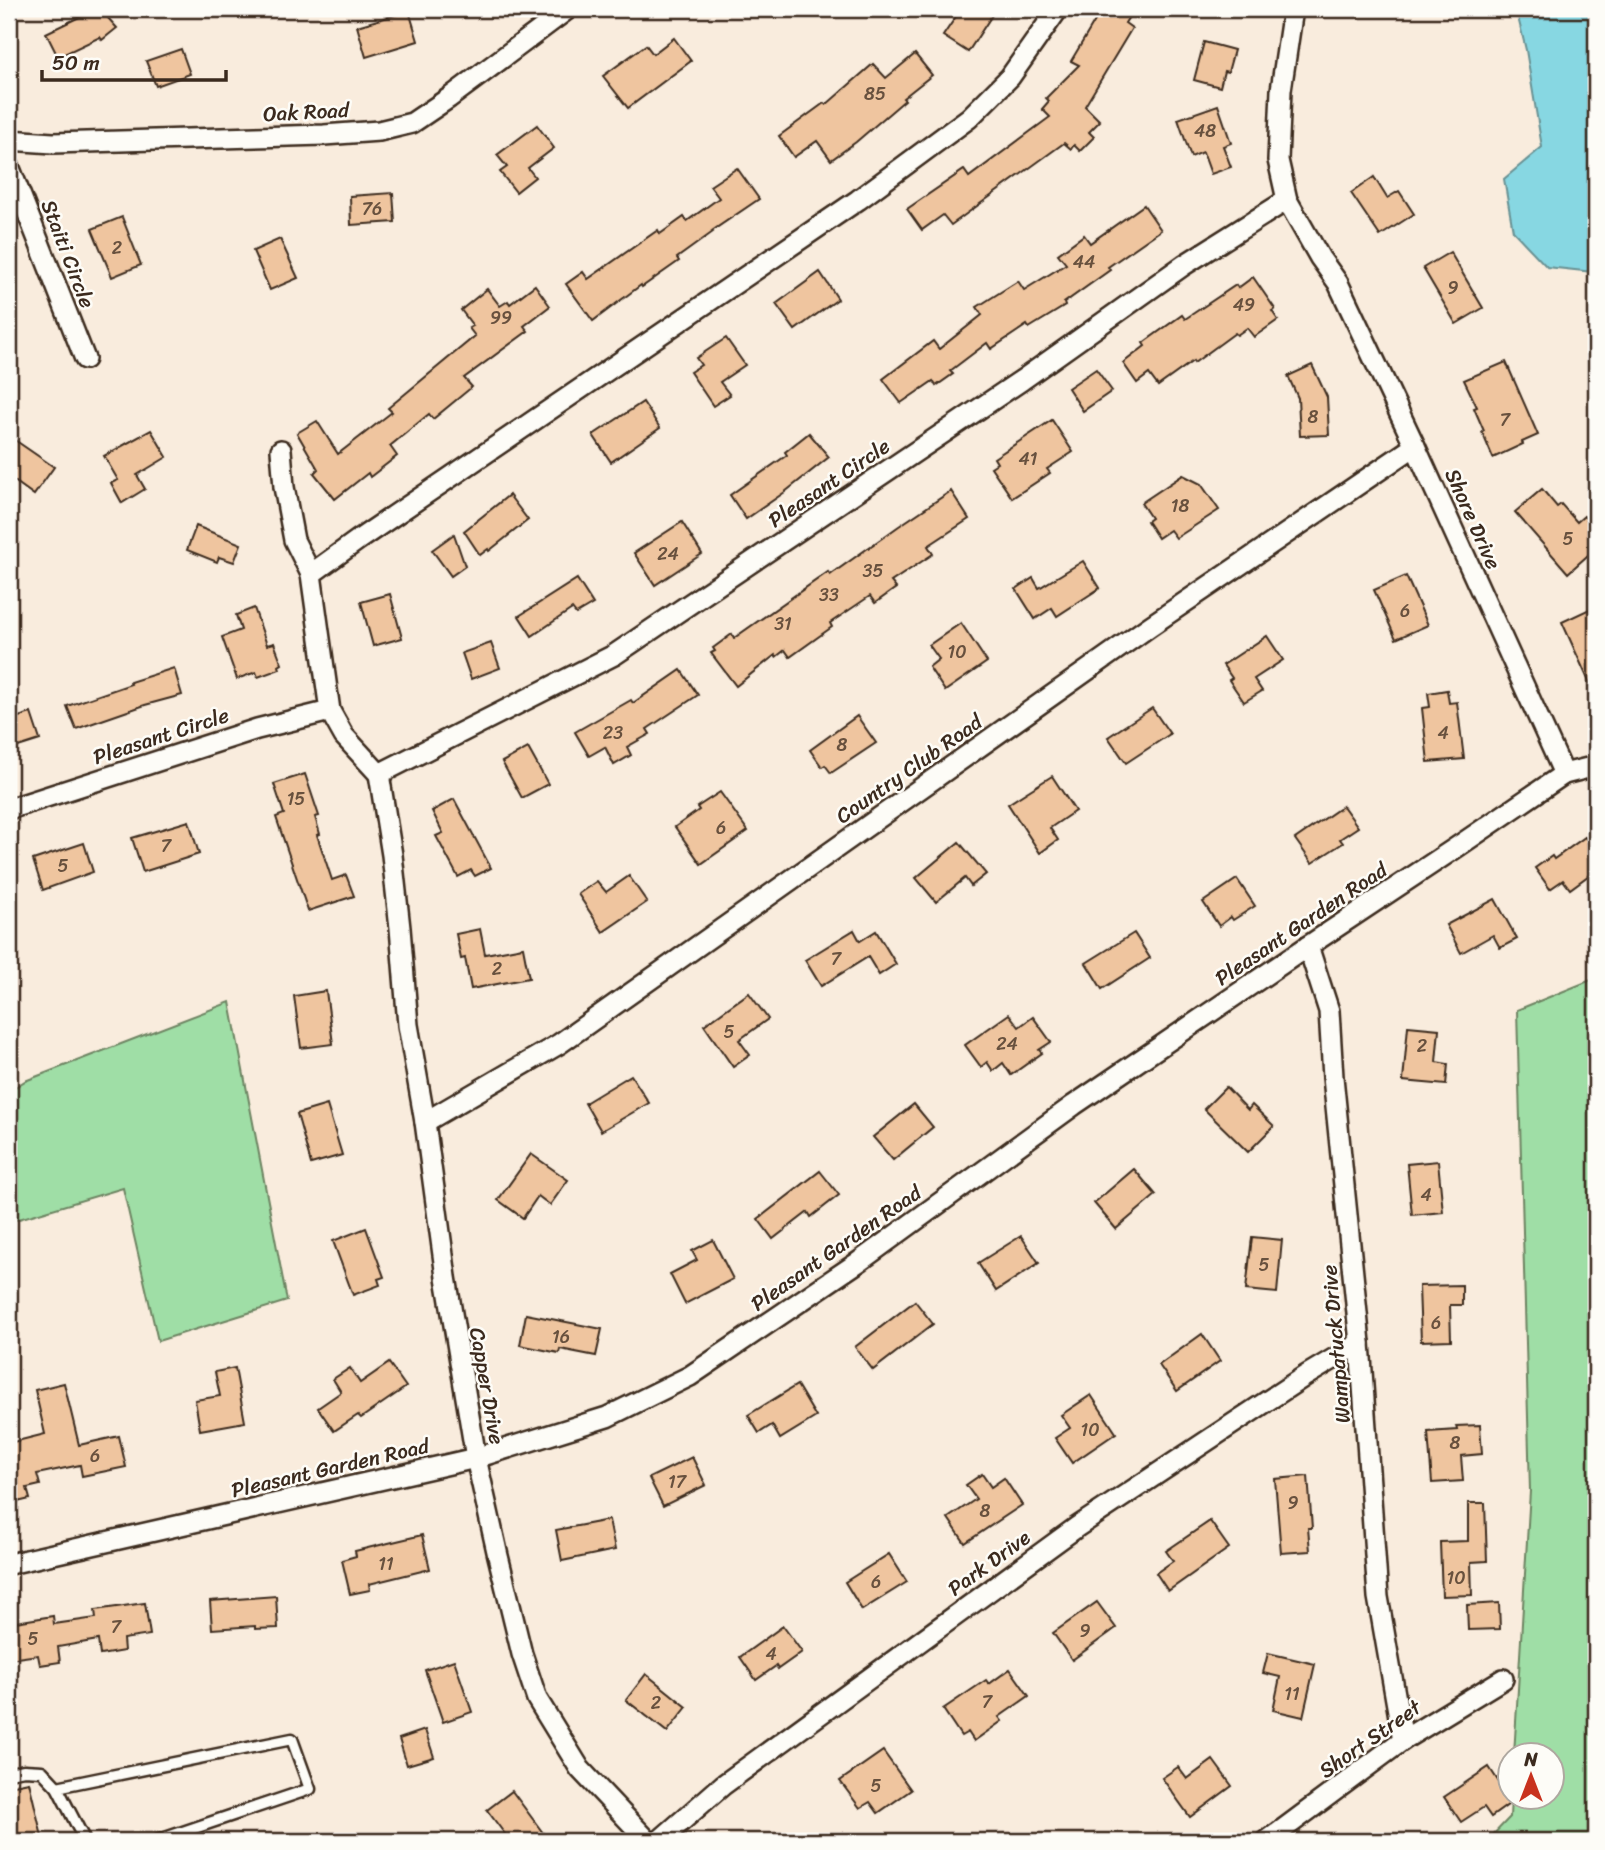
<svg xmlns="http://www.w3.org/2000/svg" width="1605" height="1850" font-family="Sriracha,sans-serif">
<rect width="100%" height="100%" fill="#f9ecdd"/>
<filter id="ink" filterUnits="userSpaceOnUse"><feTurbulence type="fractalNoise" baseFrequency=".0143" numOctaves="2"/><feDisplacementMap in="SourceGraphic" scale="14" xChannelSelector="R" yChannelSelector="G"/><feConvolveMatrix kernelMatrix="1 2 1 2 8 2 1 2 1" color-interpolation-filters="sRGB"/></filter>
<g filter="url(#ink)">
<!-- green -->
<g fill="#9fdea6" stroke="#6d8462" stroke-width="2">
<path d="M1596,978V1841H1487L1510,1817L1511,1798H1552V1756L1514,1755L1530,1491L1517,1010Z"/>
<path d="M230,1002L287,1301L158,1341L123,1188L9,1222V1091L25,1081Z"/>
</g>
<!-- water -->
<path fill="#87d7e2" stroke="#699294" stroke-width="2" d="M1516,9H1596V275L1593,272L1547,267L1513,231L1504,179L1542,147L1526,50Z"/>
<!-- building -->
<g fill="#efc59f" stroke="#3b2a1e" stroke-width="2">
<path d="M96,9H100L117,28L102,40L100,37L58,57L46,33Z"/>
<path d="M961,9H996L968,52L943,36Z"/>
<path d="M1102,9H1134L1125,23L1132,28L1085,106L1100,121L1089,132L1094,137L1080,151L1074,145L1071,149L1064,143L951,225L943,215L922,230L907,209L964,170L969,177L1050,117L1042,109L1049,101L1046,98L1079,65L1071,61Z"/>
<path d="M409,11L418,41L366,57L357,26Z"/>
<path d="M674,38L691,61L628,108L603,76L646,45L653,54Z"/>
<path d="M1204,42L1234,50L1228,72L1224,71L1220,87L1194,80Z"/>
<path d="M181,49L190,74L156,86L146,61Z"/>
<path d="M915,54L932,75L903,98L905,100L856,142L831,160L817,141L794,157L779,136L824,103L826,105L873,64L886,78Z"/>
<path d="M1218,105L1231,143L1223,146L1231,167L1211,174L1203,152L1191,157L1178,119Z"/>
<path d="M537,125L554,148L528,168L535,177L516,192L500,172L507,167L497,155Z"/>
<path d="M737,168L759,199L712,231L713,232L677,258L679,261L642,287L641,285L593,321L566,284L583,272L588,279L658,230L660,234L684,217L687,221L719,198L710,186Z"/>
<path d="M1374,177L1387,198L1399,191L1414,214L1380,236L1351,193Z"/>
<path d="M393,193L395,222L351,225L350,196Z"/>
<path d="M1144,205L1161,230L1108,267L1110,270L1064,303L1065,306L1029,328L1027,325L991,349L987,343L950,371L953,374L936,386L933,381L901,403L883,379L933,341L939,349L982,315L977,307L1018,281L1024,290L1066,264L1058,254L1084,235L1090,243Z"/>
<path d="M122,217L141,265L112,277L92,229Z"/>
<path d="M280,239L298,278L270,290L253,251Z"/>
<path d="M1450,252L1483,308L1456,324L1423,268Z"/>
<path d="M820,272L838,299L795,330L776,304Z"/>
<path d="M1253,277L1275,309L1272,311L1278,320L1254,337L1247,328L1237,335L1235,333L1194,363L1193,361L1158,386L1149,374L1137,383L1123,363L1145,346L1143,343L1182,315L1185,319L1236,285L1238,288Z"/>
<path d="M535,285L550,306L524,326L528,331L464,378L472,387L433,419L429,414L390,446L397,456L370,477L368,473L335,499L314,473L318,469L297,433L317,421L338,454L392,412L388,408L475,336L469,328L473,326L461,310L487,289L500,306L508,301L510,304Z"/>
<path d="M726,338L745,365L720,382L730,395L713,406L690,372L701,365L696,358Z"/>
<path d="M1506,362L1538,435L1522,442L1523,444L1493,458L1482,432L1484,431L1474,408L1477,407L1464,380Z"/>
<path d="M1312,365L1327,397L1329,435L1300,436L1298,398L1288,376Z"/>
<path d="M1096,369L1112,391L1083,411L1068,388Z"/>
<path d="M643,402L660,428L611,462L593,435Z"/>
<path d="M1052,420L1073,452L1047,469L1050,473L1012,498L991,467L997,463L994,458Z"/>
<path d="M151,430L167,457L137,475L145,489L122,503L111,483L118,480L104,456Z"/>
<path d="M809,433L829,457L785,492L746,519L730,495L787,455L785,452Z"/>
<path d="M9,436L54,467L34,495L9,477Z"/>
<path d="M1183,475L1201,484L1219,510L1176,538L1170,530L1158,538L1147,521L1151,518L1141,503Z"/>
<path d="M1542,489L1557,507L1561,504L1577,522L1584,516L1596,530V548L1568,573L1515,512Z"/>
<path d="M951,491L969,519L928,546L933,554L891,582L896,588L875,603L870,596L830,623L832,627L790,657L785,650L776,657L775,655L736,686L711,653L715,651L713,648L732,634L734,638L828,572L830,575L899,526Z"/>
<path d="M509,495L528,520L489,551L488,549L480,555L464,531Z"/>
<path d="M682,522L702,554L655,585L634,553Z"/>
<path d="M196,526L241,544L234,562L219,557L217,562L187,550Z"/>
<path d="M454,534L465,566L451,576L432,550Z"/>
<path d="M1083,561L1100,588L1057,616L1052,608L1035,619L1016,589L1033,578L1039,588Z"/>
<path d="M1406,576L1428,625L1396,639L1374,590Z"/>
<path d="M577,579L593,604L576,614L572,609L532,636L519,616Z"/>
<path d="M390,594L402,638L373,646L361,602Z"/>
<path d="M1596,606V697L1562,622Z"/>
<path d="M254,608L267,645L274,643L282,664L279,666L280,669L258,677L256,672L237,679L222,637L241,630L236,615Z"/>
<path d="M961,623L987,662L945,691L929,667L939,659L929,645Z"/>
<path d="M1267,636L1283,660L1254,679L1262,691L1244,702L1229,680L1232,678L1223,665Z"/>
<path d="M491,643L500,668L471,679L462,653Z"/>
<path d="M174,668L182,695L145,705L76,729L67,706L131,684L130,682Z"/>
<path d="M681,670L698,695L647,729L650,734L627,747L631,755L614,765L605,747L589,756L575,732L631,700L633,703Z"/>
<path d="M1447,690L1449,703L1457,702L1464,759L1428,762L1422,708L1430,707L1428,693Z"/>
<path d="M1152,708L1170,734L1126,763L1108,737Z"/>
<path d="M31,713L40,740L9,750V720Z"/>
<path d="M857,716L876,743L831,773L825,765L822,767L810,750Z"/>
<path d="M528,748L548,784L522,798L502,762Z"/>
<path d="M305,774L319,816L315,817L320,834L317,835L332,880L346,875L354,896L308,911L276,817L284,814L274,784Z"/>
<path d="M1052,776L1075,811L1050,828L1058,840L1040,853L1008,804Z"/>
<path d="M720,792L748,831L701,864L675,827L699,810L697,807Z"/>
<path d="M454,799L491,868L475,876L471,870L458,877L436,836L443,833L432,811Z"/>
<path d="M1343,806L1358,827L1340,839L1343,843L1312,863L1295,839Z"/>
<path d="M189,821L199,854L143,872L132,838Z"/>
<path d="M1585,837L1596,853V870L1570,889L1563,880L1550,889L1535,868L1552,856L1554,859Z"/>
<path d="M959,842L986,874L971,886L965,878L936,902L916,878Z"/>
<path d="M84,843L93,872L43,890L33,860Z"/>
<path d="M629,876L647,902L603,932L578,894L597,881L606,892Z"/>
<path d="M1237,879L1255,906L1233,920L1231,917L1219,926L1203,902Z"/>
<path d="M1495,899L1517,939L1500,948L1493,935L1461,953L1446,925Z"/>
<path d="M480,929L485,954L523,947L529,978L471,989L465,958L461,959L456,934Z"/>
<path d="M854,930L860,941L876,931L896,964L879,975L868,957L821,986L805,960Z"/>
<path d="M1134,933L1150,958L1102,989L1086,963Z"/>
<path d="M326,991L333,1044L301,1048L294,996Z"/>
<path d="M749,993L768,1019L739,1040L750,1055L733,1067L704,1025Z"/>
<path d="M1009,1014L1019,1027L1033,1017L1051,1042L1039,1050L1042,1053L1011,1075L1003,1063L993,1071L987,1062L981,1067L965,1045Z"/>
<path d="M1408,1026L1439,1029L1436,1062L1448,1064L1446,1085L1403,1081Z"/>
<path d="M631,1075L649,1103L601,1131L585,1103Z"/>
<path d="M1226,1087L1248,1110L1252,1105L1274,1126L1248,1152L1204,1109Z"/>
<path d="M914,1104L933,1127L893,1160L873,1137Z"/>
<path d="M327,1105L342,1155L311,1164L297,1114Z"/>
<path d="M531,1154L568,1180L550,1205L538,1196L523,1218L498,1200Z"/>
<path d="M1438,1161L1443,1212L1412,1215L1407,1164Z"/>
<path d="M1134,1169L1156,1195L1116,1229L1094,1203Z"/>
<path d="M820,1171L839,1195L811,1217L808,1212L773,1239L758,1219Z"/>
<path d="M366,1228L384,1277L378,1279L380,1285L353,1295L333,1241Z"/>
<path d="M1021,1236L1039,1263L996,1291L978,1263Z"/>
<path d="M1252,1237L1282,1240L1277,1293L1246,1290Z"/>
<path d="M713,1240L733,1279L685,1304L670,1274L697,1260L692,1251Z"/>
<path d="M1462,1285V1305H1450L1451,1340L1421,1341L1419,1286Z"/>
<path d="M915,1301L933,1324L873,1370L855,1347Z"/>
<path d="M526,1314L602,1329L596,1356L560,1349L559,1353L520,1345Z"/>
<path d="M1202,1334L1220,1361L1177,1391L1159,1365Z"/>
<path d="M389,1363L406,1387L361,1418L358,1415L334,1431L318,1408L341,1392L333,1379L350,1368L360,1383Z"/>
<path d="M235,1368L245,1422L200,1430L195,1400L220,1396L215,1372Z"/>
<path d="M64,1383L79,1445L119,1436L126,1467L82,1476L80,1465L37,1474L40,1485L27,1488L30,1499L9,1504V1443L45,1434L35,1390Z"/>
<path d="M797,1385L816,1417L780,1439L772,1425L759,1433L748,1415Z"/>
<path d="M1091,1395L1116,1433L1072,1463L1055,1438L1070,1428L1061,1415Z"/>
<path d="M1480,1425L1482,1454L1461,1456L1463,1481L1432,1483L1428,1432L1457,1430L1456,1426Z"/>
<path d="M692,1457L706,1485L663,1506L649,1478Z"/>
<path d="M982,1474L991,1487L1004,1478L1022,1505L965,1543L948,1518L976,1499L966,1485Z"/>
<path d="M1308,1476L1312,1528H1308L1310,1551L1281,1553L1275,1479Z"/>
<path d="M1468,1503H1485L1487,1561L1471,1562L1472,1595L1442,1596L1440,1542L1468,1541Z"/>
<path d="M609,1520L615,1550L562,1561L556,1530Z"/>
<path d="M1210,1521L1229,1548L1168,1591L1156,1573L1173,1561L1166,1551Z"/>
<path d="M422,1535L430,1569L369,1584L370,1590L350,1594L342,1560L356,1556L355,1551Z"/>
<path d="M889,1554L907,1582L862,1610L845,1582Z"/>
<path d="M276,1596L278,1628L255,1629V1626L212,1629L210,1601Z"/>
<path d="M1097,1602L1116,1628L1072,1660L1053,1633Z"/>
<path d="M145,1603L150,1635L123,1639L124,1651L100,1655L98,1640L58,1647L60,1662L40,1665L38,1655L9,1659V1623L53,1616L54,1624L96,1618L95,1610Z"/>
<path d="M1499,1603L1500,1629L1468,1630L1467,1605Z"/>
<path d="M783,1626L802,1652L778,1669L776,1666L756,1680L740,1657Z"/>
<path d="M1268,1653L1315,1664L1303,1717L1273,1710L1280,1677L1263,1673Z"/>
<path d="M454,1660L472,1712L443,1722L425,1670Z"/>
<path d="M1010,1669L1029,1696L999,1717L1002,1721L974,1741L968,1732L961,1736L943,1709L986,1680L989,1684Z"/>
<path d="M646,1674L687,1707L667,1732L626,1700Z"/>
<path d="M425,1730L434,1757L407,1765L399,1739Z"/>
<path d="M883,1751L911,1790L878,1813L870,1802L860,1808L840,1781Z"/>
<path d="M1213,1760L1232,1786L1190,1817L1162,1778L1178,1767L1187,1779Z"/>
<path d="M1489,1767L1512,1802L1491,1817L1484,1807L1461,1822L1444,1797Z"/>
<path d="M29,1782L43,1841H9V1786Z"/>
<path d="M512,1791L549,1841H510L487,1810Z"/>
</g>
<g fill="none" stroke-linecap="round" stroke-linejoin="round">
<!-- service casing -->
<g stroke="#3b2a1e" stroke-width="15">
<g id="service">
<path d="M9,1773L24,1770L42,1771L57,1787L85,1841"/>
<path d="M57,1787L292,1739L310,1789L156,1841"/>
</g>
</g>
<!-- minor casing -->
<g stroke="#3b2a1e" stroke-width="24">
<g id="minor">
<path d="M1058,9L1010,77L969,118L858,200L358,540L311,574L330,711L344,736L379,774L614,655L1022,380L1184,265L1287,200"/>
<path d="M1293,9L1281,90L1278,160L1287,200L1320,258L1338,283L1415,446L1564,774"/>
<path d="M9,140L53,143L324,135L379,131L412,123L449,98L568,9"/>
<path d="M9,166L85,359"/>
<path d="M281,450L284,487L294,540L311,574"/>
<path d="M379,774L392,855L400,928L408,1025L425,1122L446,1277L476,1458L498,1556L522,1654L537,1699L580,1769L648,1841"/>
<path d="M9,809L257,729L330,711"/>
<path d="M1308,946L1329,1011L1333,1077L1360,1343L1378,1597L1403,1740"/>
<path d="M425,1122L559,1044L1150,626L1415,446"/>
<path d="M9,1564L476,1458L607,1417L690,1376L860,1261L1074,1105L1308,946L1457,847L1564,774L1596,766"/>
<path d="M659,1841L723,1785L1077,1527L1305,1376L1360,1343"/>
<path d="M1267,1841L1403,1740L1503,1679"/>
</g>
</g>
<!-- service -->
<use href="#service" stroke="#fdfcf7" stroke-width="10"/>
<!-- minor -->
<use href="#minor" stroke="#fdfcf7" stroke-width="19"/>
</g>
</g>
<g text-anchor="middle" stroke-width="5" stroke-linejoin="round" paint-order="stroke">
<!-- number labels -->
<g font-size="18" fill="#68513e">
<text x="875" y="100">85</text>
<text x="1205" y="137">48</text>
<text x="372" y="215">76</text>
<text x="117" y="254">2</text>
<text x="1084" y="268">44</text>
<text x="1453" y="294">9</text>
<text x="1244" y="311">49</text>
<text x="501" y="324">99</text>
<text x="1313" y="423">8</text>
<text x="1505" y="426">7</text>
<text x="1028" y="465">41</text>
<text x="1180" y="512">18</text>
<text x="1568" y="545">5</text>
<text x="668" y="560">24</text>
<text x="873" y="577">35</text>
<text x="829" y="601">33</text>
<text x="1405" y="617">6</text>
<text x="783" y="630">31</text>
<text x="957" y="658">10</text>
<text x="613" y="739">23</text>
<text x="1443" y="739">4</text>
<text x="842" y="751">8</text>
<text x="296" y="805">15</text>
<text x="721" y="834">6</text>
<text x="166" y="852">7</text>
<text x="63" y="872">5</text>
<text x="836" y="965">7</text>
<text x="497" y="975">2</text>
<text x="729" y="1038">5</text>
<text x="1007" y="1050">24</text>
<text x="1422" y="1052">2</text>
<text x="1426" y="1201">4</text>
<text x="1264" y="1271">5</text>
<text x="1436" y="1329">6</text>
<text x="561" y="1343">16</text>
<text x="1090" y="1436">10</text>
<text x="1455" y="1449">8</text>
<text x="95" y="1462">6</text>
<text x="677" y="1488">17</text>
<text x="1293" y="1509">9</text>
<text x="985" y="1517">8</text>
<text x="386" y="1570">11</text>
<text x="1456" y="1584">10</text>
<text x="876" y="1588">6</text>
<text x="116" y="1633">7</text>
<text x="1085" y="1637">9</text>
<text x="33" y="1645">5</text>
<text x="771" y="1660">4</text>
<text x="1292" y="1700">11</text>
<text x="987" y="1708">7</text>
<text x="656" y="1709">2</text>
<text x="876" y="1792">5</text>
</g>
<!-- street labels -->
<g font-size="21" fill="#3b2a1e" stroke="#fdfcf7">
<text transform="translate(306 112) rotate(-3)" y="7">Oak Road</text>
<text transform="translate(68 254) rotate(69)" y="7">Staiti Circle</text>
<text transform="translate(829 483) rotate(-34)" y="7">Pleasant Circle</text>
<text transform="translate(1473 519) rotate(66)" y="7">Shore Drive</text>
<text transform="translate(161 736) rotate(-18)" y="7">Pleasant Circle</text>
<text transform="translate(909 769) rotate(-35)" y="7">Country Club Road</text>
<text transform="translate(1301 924) rotate(-34)" y="7">Pleasant Garden Road</text>
<text transform="translate(836 1248) rotate(-35)" y="7">Pleasant Garden Road</text>
<text transform="translate(1336 1344) rotate(-95)" y="7">Wampatuck Drive</text>
<text transform="translate(487 1386) rotate(80)" y="7">Capper Drive</text>
<text transform="translate(330 1468) rotate(-13)" y="7">Pleasant Garden Road</text>
<text transform="translate(989 1563) rotate(-36)" y="7">Park Drive</text>
<text transform="translate(1370 1739) rotate(-35)" y="7">Short Street</text>
</g>
</g>
<!-- margin -->
<rect width="1605" height="1850" fill="none" stroke="#fdfcf7" stroke-width="35"/>
<rect x="18" y="18" width="1570" height="1815" fill="none" stroke="#3b2a1e" stroke-width="2.5" filter="url(#ink)"/>
<!-- north arrow -->
<g transform="translate(1531 1776)"><circle r="33" fill="#fdfcf7" stroke="#afa8a0" stroke-width="2"/>
<path d="M0-5L12 26L0 18L-12 26Z" fill="#c8321e"/>
<text y="-10" font-size="19" font-weight="bold" text-anchor="middle" fill="#3b2a1e">N</text>
</g>
<!-- scale -->
<path d="M42 70v10h184v-10" fill="none" stroke="#3b2a1e" stroke-width="3.5"/>
<text x="52" y="70" font-size="21" fill="#3b2a1e" stroke="#fdfcf7" stroke-width="5" paint-order="stroke">50 m</text>
</svg>
